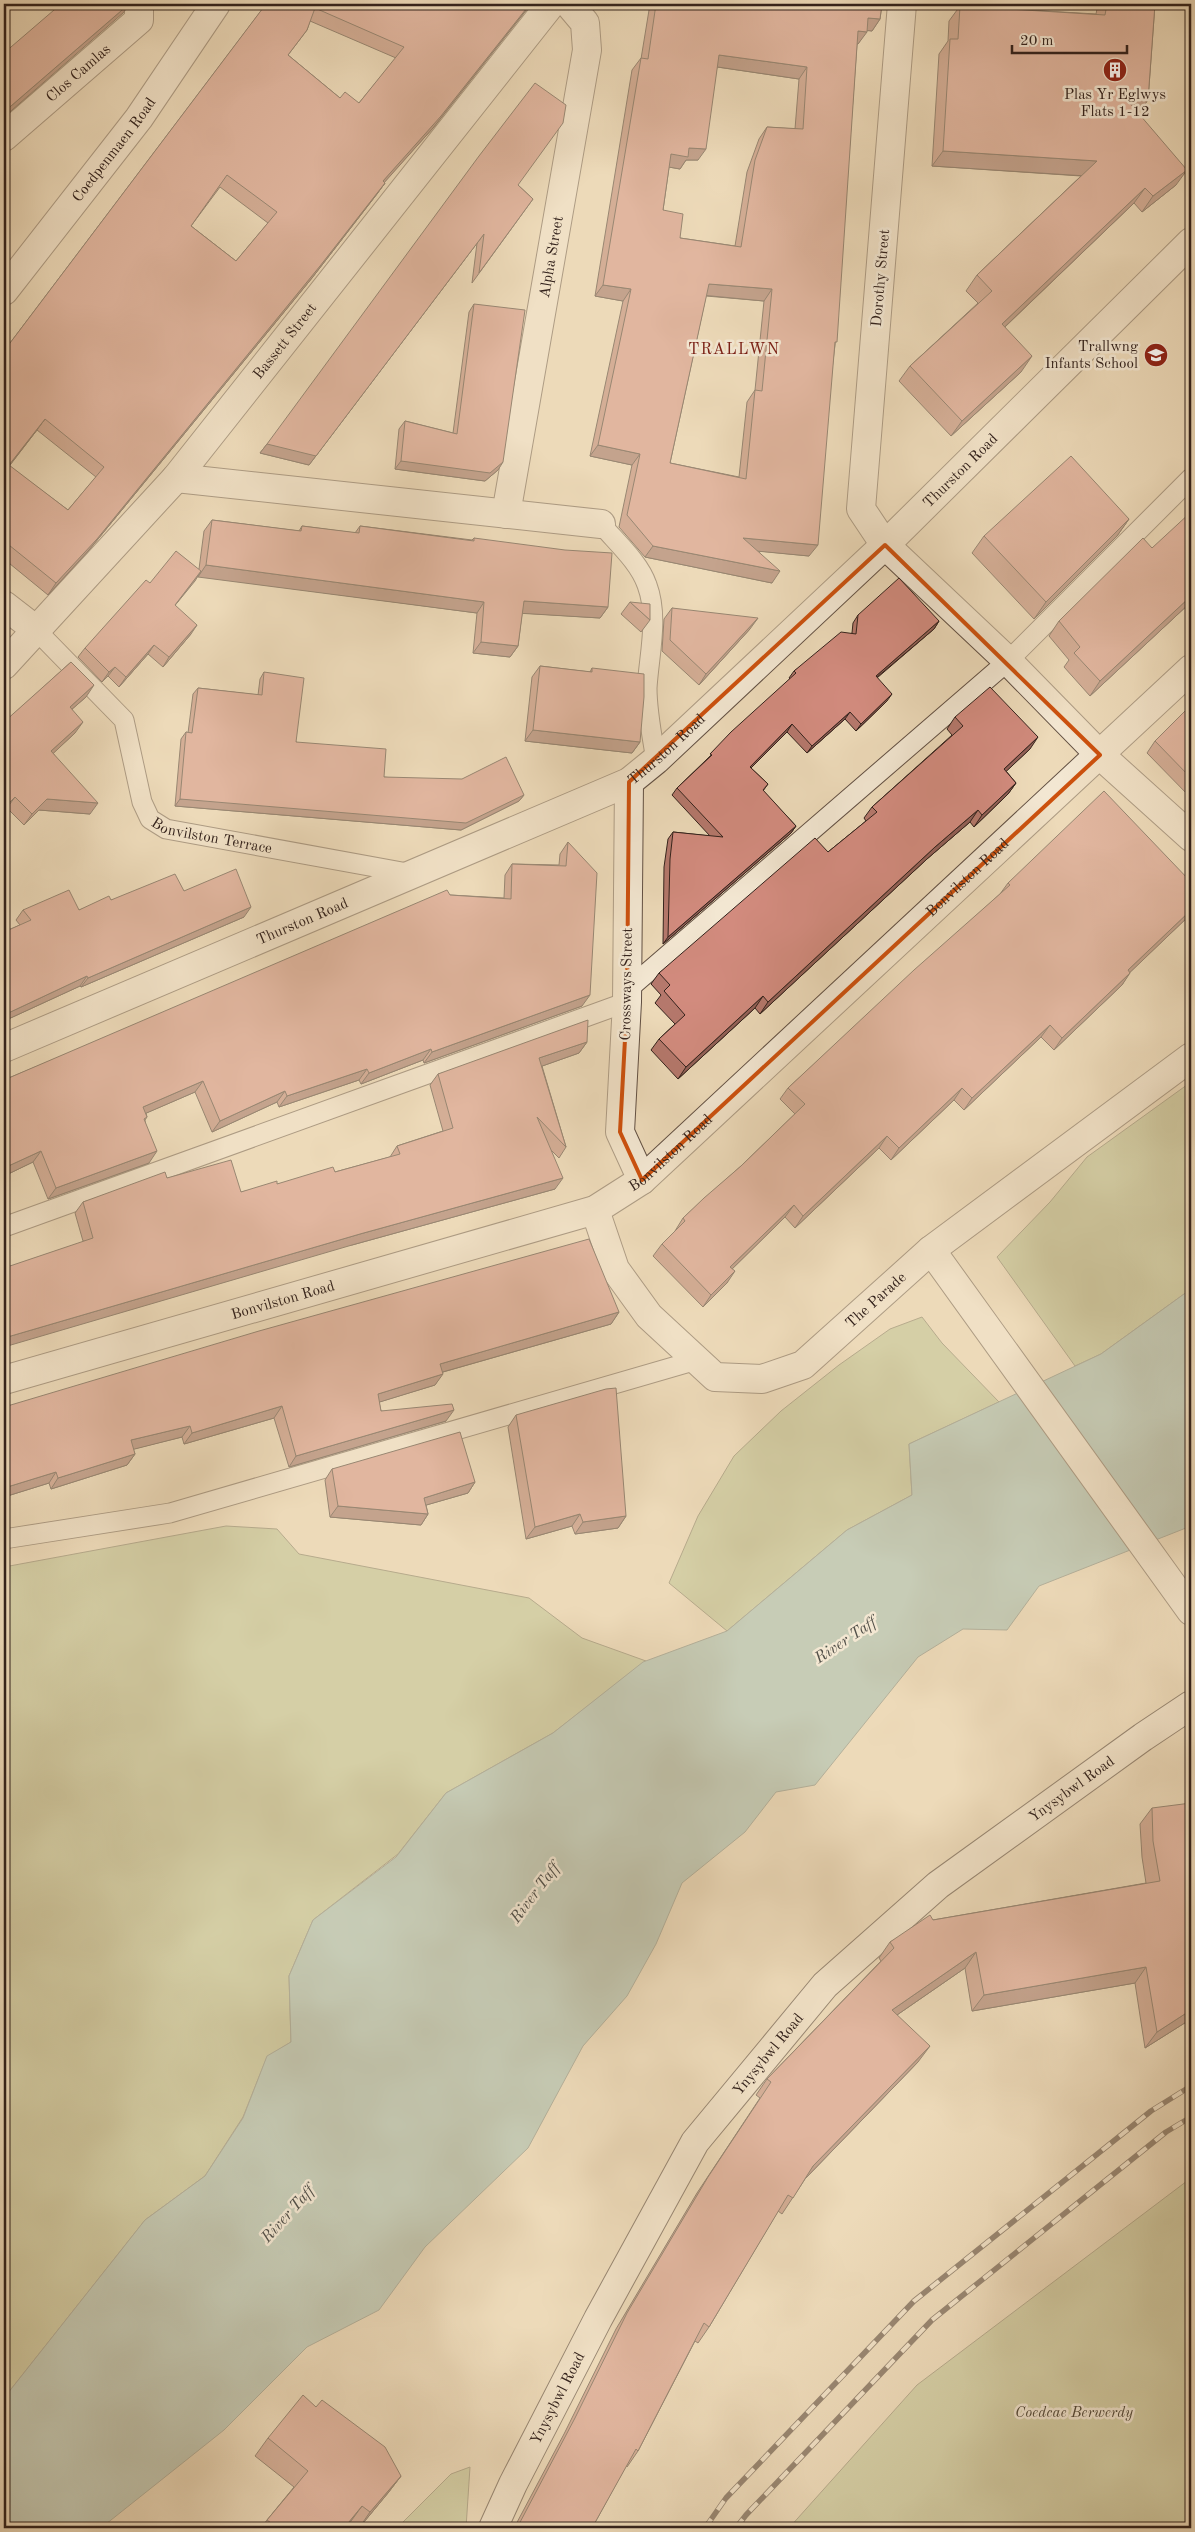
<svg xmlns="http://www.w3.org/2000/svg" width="1195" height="2532" font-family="'Old Standard TT',serif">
<rect width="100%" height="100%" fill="#eddab9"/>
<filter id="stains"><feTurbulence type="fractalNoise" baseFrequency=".004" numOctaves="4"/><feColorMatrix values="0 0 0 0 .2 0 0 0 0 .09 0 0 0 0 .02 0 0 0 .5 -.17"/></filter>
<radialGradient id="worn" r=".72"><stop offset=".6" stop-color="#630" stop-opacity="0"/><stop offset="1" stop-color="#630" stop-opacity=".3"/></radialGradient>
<!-- green -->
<g fill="#b8c08f" stroke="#767156">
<path d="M1191,1082V1289L1101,1354L1075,1366L997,1257L1050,1202L1087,1157Z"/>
<path d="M922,1317L942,1343L999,1402L909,1444L912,1495L847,1530L727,1631L669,1583L698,1516L734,1456L781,1411L839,1365L890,1329Z"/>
<path d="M226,1526L277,1529L299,1554L529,1598L582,1638L646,1661L553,1733L446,1793L398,1854L313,1920L289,1976L291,2042L267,2057L243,2117L205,2176L145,2220L4,2398V1567Z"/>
<path d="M1191,2178V2528H789L917,2385Z"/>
<path d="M470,2467L466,2528H397L451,2474Z"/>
</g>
<!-- water -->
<path fill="#99bab1" stroke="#707d75" d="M1191,1289V1526L1039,1586L1007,1630L963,1629L918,1657L815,1785L776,1792L745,1832L682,1883L656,1944L627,1996L583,2046L528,2148L425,2247L379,2310L307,2347L224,2430L101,2528H4V2398L145,2220L205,2176L243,2118L267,2056L291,2042L289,1976L313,1920L396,1857L446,1793L553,1733L643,1662L727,1631L847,1530L912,1495L909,1444L1101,1354Z"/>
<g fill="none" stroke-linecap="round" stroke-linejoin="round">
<!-- service casing -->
<g stroke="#625043" stroke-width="21">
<g id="service">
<path d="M601,524C617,543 639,562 647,585C659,617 649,655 647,688C647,712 652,736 656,760"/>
<path id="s1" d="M35,629L124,720L142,802L150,819L166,829L413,874"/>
<path d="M626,991L1008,661L1191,478"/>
<path d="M4,1227L627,1002"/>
<path d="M4,1539L170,1513L697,1360"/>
</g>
</g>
<!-- minor casing -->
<g stroke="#625043" stroke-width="30">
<g id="minor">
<path d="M902,4L861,509L885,545L1008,661L1100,755L1191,837"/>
<path id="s2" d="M4,137L139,20V4"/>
<path id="s3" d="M4,291L139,118L216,4"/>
<path d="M176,478L601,524"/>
<path id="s4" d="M506,514L587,50L585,23L569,4"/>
<path d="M4,605L35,629"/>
<path id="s5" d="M4,665L176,478L551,4"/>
<path d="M629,782L627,1002L620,1132L642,1180"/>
<path id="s6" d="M4,1048L629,782L656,760L885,545L1191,242"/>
<path id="s7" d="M595,1210L615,1269L649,1316L715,1377L762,1379L803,1365L931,1250L1191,1057"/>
<path d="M931,1250L1191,1611"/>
<path id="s8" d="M4,1380L595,1210L642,1180L1191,669"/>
</g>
</g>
<!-- secondary casing -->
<g stroke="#33221c" stroke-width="30">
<g id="secondary">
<path id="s9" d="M493,2528L513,2484L598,2319L695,2142L825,1985L938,1885L1143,1737L1191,1705"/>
</g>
</g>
<!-- service -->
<use href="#service" stroke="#f3e7d2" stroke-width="19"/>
<!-- minor -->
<use href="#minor" stroke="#f3e7d2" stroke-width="28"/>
<!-- secondary -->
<use href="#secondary" stroke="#f3e7d2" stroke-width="28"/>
<!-- rail casing -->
<g stroke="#33221c" stroke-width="5.5">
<g id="rail">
<path d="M705,2528L726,2498L914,2301L1151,2111L1191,2086"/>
<path d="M736,2528L746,2515L932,2320L1166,2132L1191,2117"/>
</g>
</g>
<!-- rail -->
<use href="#rail" stroke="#f3e7d2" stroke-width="4" stroke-dasharray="11" stroke-linecap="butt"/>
</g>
<!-- wall -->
<g fill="#b5786c" stroke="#33221c" fill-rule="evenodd">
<path d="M265,4H531L433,128L384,182L385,183L377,194L312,278L89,550L48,595L4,559V351L264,7ZM310,21L396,58L359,103L340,98L288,55L307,30ZM220,187L268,223L236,261L191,226ZM37,430L96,477L68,510L9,466Z"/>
<path d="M650,4H882L880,19L872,31L867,30L858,44H857L835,345L809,556L759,551L772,583L645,557L619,527L632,465L590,456L623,301L595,296L632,70L641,58V59ZM717,67L799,79L795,129L767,127L759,139L747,172L735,246L680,238L663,210L669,167L680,169L686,160H698ZM706,296L764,301L755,390L747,402L739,477L670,463Z"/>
<path d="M1098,4H1155L1148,100L1138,113L1176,185L1142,212L1134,203L1005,327L1021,372L951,436L899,381L910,366L978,303L966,291L977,275L1081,176L932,166L939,54L948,41L949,21L960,6L1096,14Z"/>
<path d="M518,185L533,199L472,283L477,243L309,465L260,453L267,444Z"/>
<path d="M474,304L498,470L485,481L395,469L399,429L405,421L453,433L469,312Z"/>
<path d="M1129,519L1117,536L1034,619L972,553L984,536Z"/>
<path d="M212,520L299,531L302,526L355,533L360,526L472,540L474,538L608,607L600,618L522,613L518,646L510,657L473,653L477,613L198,576L175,605L191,634L163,667L148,654L119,687L108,676L102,682L78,657L85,648L150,583L199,569L204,531Z"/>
<path d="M1152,548L1191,602L1090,696L1064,667L1069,660L1049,636L1059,621Z"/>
<path d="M630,602L650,620L641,632L621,614Z"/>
<path d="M672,608L750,629L699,685L662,651L664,619Z"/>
<path d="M858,615L939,621L934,629L877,678L887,701L856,731L845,719L807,753L787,732L751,768L768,784L763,791L796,826L791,833L663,944L664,867L668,839L673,832L710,836L672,795L677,788L790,679L789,678L794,671L852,633L853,623Z"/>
<path d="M71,662L86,697L72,709L75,733L53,753L90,814L39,810L24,825L7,808L4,811V723Z"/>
<path d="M540,666L590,672L592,668L640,742L632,753L525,741L532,677Z"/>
<path d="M264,672L296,742L384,777L524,795L519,801L461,830L175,806L181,739L186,732L188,733L193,694L198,688L258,695L260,679Z"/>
<path d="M1191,705V798L1147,753L1155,741Z"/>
<path d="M955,717L1030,749L1006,771L1016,783L1008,794L974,827L970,822L927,859L760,1014L755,1008L678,1079L651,1050L659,1039L675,1024L655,1003L661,995L651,984L659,973L828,852L866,821L864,818L872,807L952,735L947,729Z"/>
<path d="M568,842L582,1006L424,1063L423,1060L361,1084L359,1080L279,1107L277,1102L212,1132L195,1092L146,1113L147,1117L145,1120L149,1163L48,1199L33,1162L4,1176V1080L450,895L504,898L505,875L512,864L559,865L560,854Z"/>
<path d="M1191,882V914L1130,972L1122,985L1054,1050L1041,1037L964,1110L954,1100L891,1160L879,1148L795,1228L785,1217L732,1269L727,1283L703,1307L653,1256L662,1244L675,1231L683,1218L741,1166L795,1114L780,1099L788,1088L1000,894L1008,883Z"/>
<path d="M184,891L244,917L81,987L80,986L4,1021V932L20,925L16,920L23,910H79L111,900Z"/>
<path d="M587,1042L579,1053L542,1066L566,1147L559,1158L551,1150L555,1189L352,1245L83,1241L75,1213L83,1202L167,1178L241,1192L335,1172L390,1157L397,1146L443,1131L430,1085L438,1074Z"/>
<path d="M619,1312L611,1324L443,1372L435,1385L379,1402L381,1411L446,1421L289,1467L274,1418L184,1444L182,1437L133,1449L135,1454L127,1465L51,1489L49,1483L4,1497V1407Z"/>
<path d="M516,1415L626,1516L618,1528L575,1534L572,1526L526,1539L508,1427Z"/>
<path d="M332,1469L475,1482L468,1493L426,1505L428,1514L421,1525L330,1517L325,1480Z"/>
<path d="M1152,1808L1191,2019L1145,2048L1135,1983L972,2011L965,1968L897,2015L918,2062L805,2179L782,2214L778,2211L709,2327L698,2343L695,2341L638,2451L627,2467L626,2466L592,2528H514L564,2434L616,2329L697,2193L760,2098L756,2095L767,2079L881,1961L879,1958L890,1942L933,1920L1146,1883L1142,1857L1140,1824Z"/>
<path d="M268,2438L401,2476L388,2493L359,2528H357L350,2523L346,2528H261L267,2520L294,2487L255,2456Z"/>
</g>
<!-- shaded-wall -->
<g fill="#936158" stroke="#33221c">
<path d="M129,4H130L123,13L4,117V112Z"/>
<path d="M530,4H531L433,128L375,193L383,181Z"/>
<path d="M868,18L880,19L872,31L860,30Z"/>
<path d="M858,31L867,32L858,44L850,43Z"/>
<path d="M719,55L807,67L799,79L711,66Z"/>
<path d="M1148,100L1137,115L1128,101Z"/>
<path d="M689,148L706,149L698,160H686L680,169L663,166L671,154Z"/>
<path d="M943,151L1097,161L1086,176L932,166Z"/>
<path d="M1187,170L1176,185L1142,212L1153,196Z"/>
<path d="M385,183L377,194L312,278L89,550L48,595L56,583Z"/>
<path d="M1145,188L1134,203L991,340L1002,324Z"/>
<path d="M484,234L309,465L260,453L267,444Z"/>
<path d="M709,284L772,289L764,301L701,295Z"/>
<path d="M603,285L631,289L623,301L595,296Z"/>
<path d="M1032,356L1021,372L951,436L962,421Z"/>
<path d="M45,419L37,430L4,473L9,465Z"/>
<path d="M598,445L640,454L632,465L590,456Z"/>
<path d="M401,461L503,462L498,470L485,481L395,469Z"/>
<path d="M1129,519L1117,536L1034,619L1046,602Z"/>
<path d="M743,538L818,545L809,556L735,549Z"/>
<path d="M653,546L780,571L772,583L645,557Z"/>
<path d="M206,565L484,602L477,613L198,577Z"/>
<path d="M201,571L195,581L168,614L175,605Z"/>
<path d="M1191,596V602L1090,696L1100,681Z"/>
<path d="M524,601L608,607L600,618L516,613Z"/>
<path d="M758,618L750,629L699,685L706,674Z"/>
<path d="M939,621L934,629L870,683L876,676Z"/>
<path d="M197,625L191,634L163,667L169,657Z"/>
<path d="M481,642L518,646L510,657L473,653Z"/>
<path d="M154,645L148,654L119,687L126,677Z"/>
<path d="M115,667L108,676L102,682L109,672Z"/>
<path d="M94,685L86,697L62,718L70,707Z"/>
<path d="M892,694L887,701L856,731L861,724Z"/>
<path d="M850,712L845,719L807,753L812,746Z"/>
<path d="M83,722L75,733L43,763L51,751Z"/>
<path d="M792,724L787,732L745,774L750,767Z"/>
<path d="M533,730L640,742L632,753L525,741Z"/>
<path d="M1038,737L1030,749L996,781L1004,769Z"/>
<path d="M1016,783L1008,794L974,827L982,815Z"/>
<path d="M524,795L519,801L461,830L175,806L180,799Z"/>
<path d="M15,797L7,808L4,811V808Z"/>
<path d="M47,799L98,803L90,814L39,810L24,825L32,814Z"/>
<path d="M978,810L970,822L927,859L760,1014L768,1002L935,847Z"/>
<path d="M796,826L791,833L663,944L668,937Z"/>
<path d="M251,907L244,917L81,987L88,978Z"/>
<path d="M1191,910V914L1120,982L1128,970Z"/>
<path d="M1130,973L1122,985L1054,1050L1062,1038Z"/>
<path d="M87,976L80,986L4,1021V1015Z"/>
<path d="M590,995L582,1006L424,1063L432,1052Z"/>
<path d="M763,996L755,1008L678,1079L686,1067Z"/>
<path d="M1050,1025L1041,1037L964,1110L972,1098Z"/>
<path d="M587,1042L579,1053L531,1070L539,1058Z"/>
<path d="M431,1049L423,1060L361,1084L369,1073Z"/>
<path d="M367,1069L359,1080L279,1107L287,1096Z"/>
<path d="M203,1081L195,1092L135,1118L143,1107Z"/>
<path d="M962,1088L954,1100L891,1160L899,1148Z"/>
<path d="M285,1091L277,1102L212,1132L220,1121Z"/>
<path d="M887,1136L879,1148L795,1228L803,1216Z"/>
<path d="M41,1151L33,1162L4,1176V1168Z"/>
<path d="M157,1151L149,1163L48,1199L56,1188Z"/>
<path d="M563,1178L555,1189L352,1245L4,1347V1338L360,1234Z"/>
<path d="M794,1205L785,1217L722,1279L730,1267Z"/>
<path d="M735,1271L727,1283L703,1307L711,1295Z"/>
<path d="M619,1312L611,1324L432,1375L440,1364Z"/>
<path d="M443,1374L435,1385L370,1405L378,1394Z"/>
<path d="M282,1406L274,1418L184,1444L192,1433Z"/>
<path d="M454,1410L446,1421L289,1467L296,1456Z"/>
<path d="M190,1426L182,1437L123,1452L131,1440Z"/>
<path d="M135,1454L127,1465L51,1489L58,1478Z"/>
<path d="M56,1472L49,1483L4,1497V1488Z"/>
<path d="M475,1482L468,1493L416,1508L424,1498Z"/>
<path d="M338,1506L428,1514L421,1525L330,1517Z"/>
<path d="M580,1514L572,1526L526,1539L535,1527Z"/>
<path d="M626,1516L618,1528L575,1534L583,1522Z"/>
<path d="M976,1952L965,1968L881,2026L892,2010Z"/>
<path d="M1146,1967L1135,1983L972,2011L984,1995Z"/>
<path d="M1191,2010V2019L1145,2048L1157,2032Z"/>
<path d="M930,2046L918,2062L802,2182L813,2166Z"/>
<path d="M401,2476L388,2493L359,2528L370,2512Z"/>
<path d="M362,2506L346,2528H344Z"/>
</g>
<!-- building -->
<g fill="#d28b7e" stroke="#33221c" fill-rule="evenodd">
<path d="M61,4H129L4,112V53Z"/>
<path d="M266,4H530L441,116L383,181L385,183L320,266L97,539L56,583L4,541V351ZM315,8L404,47L359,103L345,92L340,98L288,55L307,30ZM227,175L277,212L236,261L191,226ZM45,419L104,467L68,510L9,465Z"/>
<path d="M656,4H882L880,19L868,18L867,32L858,31L837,342H835L818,545L743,538L780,571L653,546L627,515L640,454L598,445L631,289L603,285L641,58L648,59ZM719,55L807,67L803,129L767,127L755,160L741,247L680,238L683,214L663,210L671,154L688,157L689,148L706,149ZM709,284L772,289L762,391L755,390L746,479L670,463Z"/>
<path d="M1107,4H1155L1148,100L1128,101L1187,170L1153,196L1145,188L1002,324L1032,356L962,421L910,366L992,291L977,275L1097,161L943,151L950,39H958L960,6L1105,15Z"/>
<path d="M535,83L566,105L563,123L518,185L533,199L479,273L484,234L316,456L267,444L479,156Z"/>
<path d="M474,304L525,310L503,462L490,473L401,461L405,421L457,434Z"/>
<path d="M1071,456L1129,519L1046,602L984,536Z"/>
<path d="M1191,512V596L1100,681L1074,653L1080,647L1059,621L1143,538L1152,548Z"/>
<path d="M212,520L301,531L302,526L359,533L360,526L474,541V538L565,550L612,553L608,607L524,601L518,646L481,642L484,602L206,565Z"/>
<path d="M176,551L201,571L175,605L197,625L169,657L154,645L126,677L115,667L109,672L85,648L146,580L150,583Z"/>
<path d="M899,578L939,621L876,676L892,694L861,724L850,712L812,746L792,724L750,767L768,784L763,790L796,826L668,937L670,859L673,832L723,837L677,788L712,755L710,754L731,732L796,673L794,671L841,632L856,634L858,615Z"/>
<path d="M630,602L650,604V620Z"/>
<path d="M672,608L758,618L706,674L670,640Z"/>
<path d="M71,662L94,685L70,707L83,722L51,751L98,803L47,799L32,814L15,797L4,808V729L8,725L4,722Z"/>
<path d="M540,666L592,672V668L644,674V697L640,742L533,730Z"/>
<path d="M264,672L304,678L296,742L386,749L384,777L462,779L506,757L524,795L466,823L180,799L186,732L192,733L198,688L262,695Z"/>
<path d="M990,687L1038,737L1004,769L1016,783L982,815L978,810L935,847L768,1002L763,996L686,1067L659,1039L685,1015L664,991L670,985L659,973L815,838L828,852L877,812L872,807L963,726L955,717Z"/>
<path d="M1191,705V778L1155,741Z"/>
<path d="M1104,791L1191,882V910L1128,970L1130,973L1062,1038L1050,1025L972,1098L962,1088L899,1148L887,1136L803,1216L794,1205L730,1267L735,1271L711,1295L662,1244L685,1221L683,1218L704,1198L741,1166L805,1104L788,1088L914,970L1010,885L1008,883Z"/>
<path d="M568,842L597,873L590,995L432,1052L431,1049L369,1073L367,1069L287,1096L285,1091L220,1121L203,1081L143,1107L147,1117L144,1119L157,1151L56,1188L41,1151L4,1168V1080L447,890L450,895L511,899L512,864L566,866Z"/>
<path d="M236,869L251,907L88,978L87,976L4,1015V932L31,920L23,910L69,890L79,910L109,896L111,900L175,874L184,891Z"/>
<path d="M588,1020L587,1042L539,1058L566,1147L537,1117L563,1178L360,1234L4,1338V1268L93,1238L83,1202L165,1172L167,1178L231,1160L241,1192L277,1181V1184L333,1167L335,1172L400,1154L397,1146L453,1128L438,1074Z"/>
<path d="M589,1239L619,1312L440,1364L443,1374L378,1394L381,1411L452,1404L454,1410L296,1456L282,1406L192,1433L190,1426L131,1440L135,1454L58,1478L56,1472L4,1488V1407L259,1331Z"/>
<path d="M616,1388L626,1516L583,1522L580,1514L535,1527L516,1415L606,1389Z"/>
<path d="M460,1432L475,1482L424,1498L428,1514L338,1506L332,1469Z"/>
<path d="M1191,1803V2010L1157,2032L1146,1967L984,1995L976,1952L892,2010L930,2046L813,2166L793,2198L788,2195L709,2327L704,2323L638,2451L636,2449L592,2528H517L575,2418L627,2313L708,2177L771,2082L767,2079L894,1948L890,1942L930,1915L933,1920L1160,1881L1153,1841L1152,1808Z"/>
<path d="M303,2395L316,2407L322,2400L385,2447L401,2476L370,2512L362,2506L344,2528H278L267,2520L308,2471L268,2438Z"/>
</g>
<!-- marked area -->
<path d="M0 0H1195V2532H0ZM885,545L1100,755L642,1180L620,1132L627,1002L629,782Z" fill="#eddab9" fill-opacity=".55" fill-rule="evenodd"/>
<path fill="none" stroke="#cd510e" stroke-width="4" stroke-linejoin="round" d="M885,545L1100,755L642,1180L620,1132L627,1002L629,782Z"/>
<!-- icons -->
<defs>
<g id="building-disc" transform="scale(1.25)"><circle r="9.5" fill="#8f2418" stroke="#f3e7d2"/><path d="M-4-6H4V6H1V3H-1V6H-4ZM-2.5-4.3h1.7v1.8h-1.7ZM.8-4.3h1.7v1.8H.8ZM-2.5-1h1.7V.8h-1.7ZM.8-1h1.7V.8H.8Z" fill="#fff"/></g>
<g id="school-disc" transform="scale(1.25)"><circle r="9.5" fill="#8f2418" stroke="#f3e7d2"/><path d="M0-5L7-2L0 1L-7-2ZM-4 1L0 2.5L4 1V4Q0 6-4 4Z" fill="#fff"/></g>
</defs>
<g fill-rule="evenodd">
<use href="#building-disc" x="1115" y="70"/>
<use href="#school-disc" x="1156" y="355"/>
</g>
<g text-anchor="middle" stroke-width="5" stroke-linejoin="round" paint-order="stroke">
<!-- street labels -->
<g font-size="15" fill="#33221c" stroke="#f3e7d2">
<text dy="5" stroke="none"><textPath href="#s2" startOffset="98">Clos Camlas</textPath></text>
<text dy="5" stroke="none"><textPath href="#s3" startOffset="179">Coedpenmaen Road</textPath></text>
<text dy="5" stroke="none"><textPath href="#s4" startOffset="261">Alpha Street</textPath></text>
<text transform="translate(880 278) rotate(-85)" y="5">Dorothy Street</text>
<text dy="5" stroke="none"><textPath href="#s5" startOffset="429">Bassett Street</textPath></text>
<text dy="5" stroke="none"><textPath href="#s6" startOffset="1134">Thurston Road</textPath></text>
<text dy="5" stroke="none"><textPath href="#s6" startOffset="729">Thurston Road</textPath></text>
<text dy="5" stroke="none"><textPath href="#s1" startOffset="295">Bonvilston Terrace</textPath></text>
<text dy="5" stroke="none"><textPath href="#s8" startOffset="1115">Bonvilston Road</textPath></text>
<text dy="5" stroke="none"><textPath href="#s6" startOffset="324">Thurston Road</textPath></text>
<text transform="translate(626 984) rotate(-89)" y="5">Crossways Street</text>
<text dy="5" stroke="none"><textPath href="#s8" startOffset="710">Bonvilston Road</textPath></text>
<text dy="5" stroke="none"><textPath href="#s8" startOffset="290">Bonvilston Road</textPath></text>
<text dy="5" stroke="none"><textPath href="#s7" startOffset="398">The Parade</textPath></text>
<text dy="5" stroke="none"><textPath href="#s9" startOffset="955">Ynysybwl Road</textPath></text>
<text dy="5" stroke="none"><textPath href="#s9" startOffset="550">Ynysybwl Road</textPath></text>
<text dy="5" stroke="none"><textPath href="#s9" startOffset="145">Ynysybwl Road</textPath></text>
</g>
<!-- poi labels -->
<g font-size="15" fill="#33221c" stroke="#f3e7d2">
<text x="1115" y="99">Plas Yr Eglwys<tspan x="1115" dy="17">Flats 1-12</tspan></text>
<text x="1138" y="351" text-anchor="end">Trallwng<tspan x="1138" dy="17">Infants School</tspan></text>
</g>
<!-- park labels -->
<g font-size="15" font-style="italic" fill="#544a39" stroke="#f3e7d2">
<text x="1074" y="2417">Coedcae Berwerdy</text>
</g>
<!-- neighbourhood labels -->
<g font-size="16" letter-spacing="1" fill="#7a1f14" stroke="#f3e7d2">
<text x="734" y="354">TRALLWN</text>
</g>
<!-- water labels -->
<g font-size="16" font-style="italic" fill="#525049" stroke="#f3e7d2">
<text transform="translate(845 1639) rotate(-34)" y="6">River Taff</text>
<text transform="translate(534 1892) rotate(-53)" y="6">River Taff</text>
<text transform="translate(287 2213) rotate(-48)" y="6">River Taff</text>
</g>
</g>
<!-- margin -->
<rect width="1195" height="2532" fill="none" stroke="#eddab9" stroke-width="20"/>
<rect x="5" y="5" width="1185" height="2522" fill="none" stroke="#33221c" stroke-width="2.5"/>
<rect x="10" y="10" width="1175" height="2512" fill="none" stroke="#33221c"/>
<!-- scale -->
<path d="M1012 45v8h115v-8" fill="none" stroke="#33221c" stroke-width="2.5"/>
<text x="1020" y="45" font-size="15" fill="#33221c" stroke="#f3e7d2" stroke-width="4" paint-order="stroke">20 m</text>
<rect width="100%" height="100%" filter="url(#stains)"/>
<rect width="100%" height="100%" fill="url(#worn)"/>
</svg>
